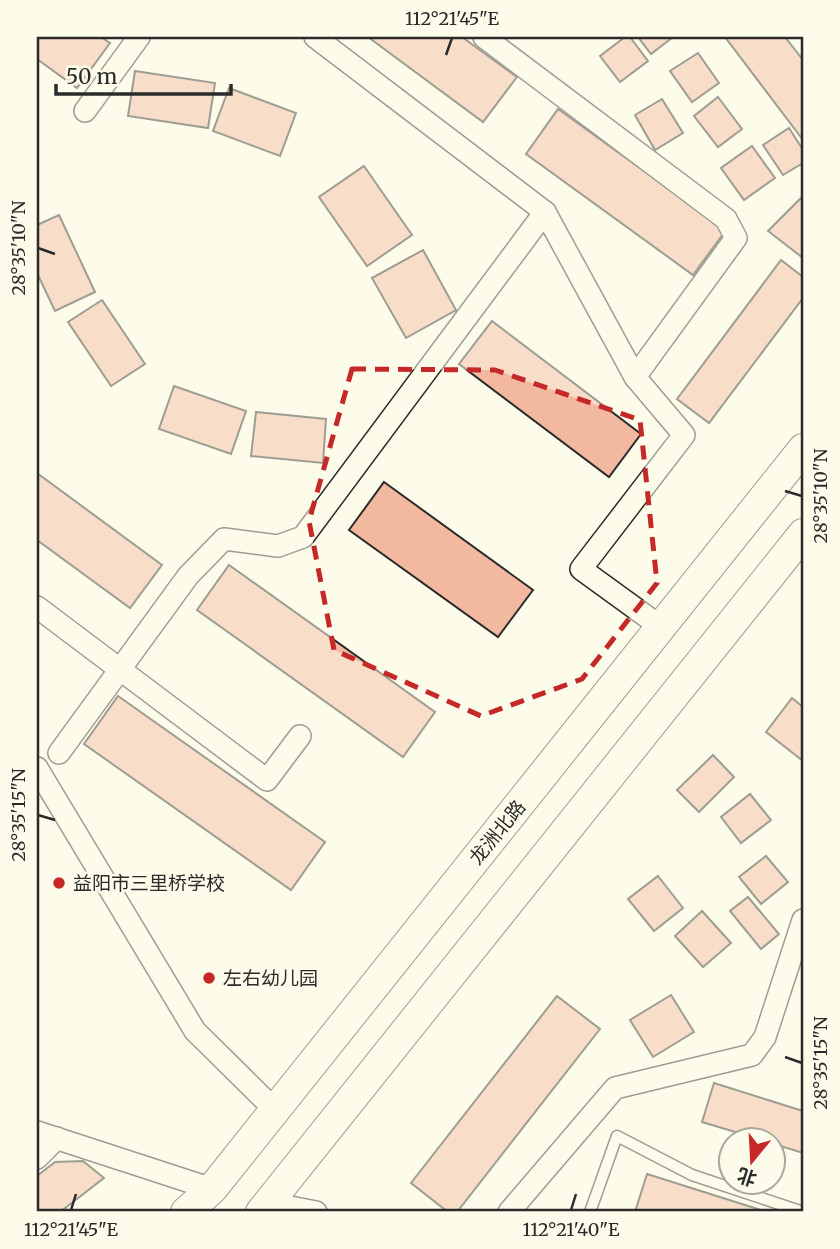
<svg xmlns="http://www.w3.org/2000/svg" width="840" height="1249" font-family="Merriweather,'Noto Sans SC',serif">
<rect width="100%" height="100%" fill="#fdfbea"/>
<!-- building -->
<g fill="#f2b8a0" stroke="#2b2b2b" stroke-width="2">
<path d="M37,37H101L110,43L77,88L37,59Z"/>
<path d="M368,37H462L517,77L483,122Z"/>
<path d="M625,37H630L648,61L620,82L600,56Z"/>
<path d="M638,37H673L651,54Z"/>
<path d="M725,37H785L803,60V140Z"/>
<path d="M698,53L719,83L692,102L670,71Z"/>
<path d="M135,71L215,83L208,128L128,116Z"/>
<path d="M229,88L296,113L280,156L213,131Z"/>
<path d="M718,97L742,129L718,147L694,116Z"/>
<path d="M662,99L683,133L655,150L635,115Z"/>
<path d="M558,109L726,230L693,275L526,154Z"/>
<path d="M789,128L803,150V163L783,175L763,145Z"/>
<path d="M752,146L775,178L744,200L721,168Z"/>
<path d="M364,166L412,235L367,266L319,197Z"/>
<path d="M803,196V258L768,231Z"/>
<path d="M59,215L95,292L55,311L37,273V225Z"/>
<path d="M423,250L456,310L406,338L372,278Z"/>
<path d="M781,260L803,277V298L709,423L677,399Z"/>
<path d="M102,300L145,364L111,386L68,322Z"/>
<path d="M492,321L641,434L609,477L459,364Z"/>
<path d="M174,386L246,411L231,454L159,429Z"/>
<path d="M256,412L326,419L323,463L251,456Z"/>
<path d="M37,473L162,565L130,608L37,540Z"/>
<path d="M384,482L533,590L498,637L349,530Z"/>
<path d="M229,565L435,712L403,757L197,610Z"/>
<path d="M118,696L325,842L291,890L84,744Z"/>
<path d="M792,698L803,707V761L766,732Z"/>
<path d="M713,755L734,777L699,812L677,790Z"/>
<path d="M750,794L771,820L741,843L721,817Z"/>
<path d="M766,856L788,882L761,904L739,877Z"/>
<path d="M658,876L683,908L654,931L628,899Z"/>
<path d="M748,897L779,934L761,949L730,911Z"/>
<path d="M702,911L731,943L703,967L675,936Z"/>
<path d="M671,995L694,1032L653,1057L630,1020Z"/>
<path d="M557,996L600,1029L457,1212H448L411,1183Z"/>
<path d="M714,1083L803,1111V1153L774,1144V1140H762L702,1122Z"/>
<path d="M83,1161L104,1178L60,1212H37V1176L55,1162Z"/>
<path d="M647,1174L761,1210V1212H635Z"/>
</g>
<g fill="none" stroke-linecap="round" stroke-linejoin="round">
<!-- service casing -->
<g stroke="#2b2b2b" stroke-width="13">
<path id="service" d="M590,1212L617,1136L692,1175L803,1212"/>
</g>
<!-- minor casing -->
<g stroke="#2b2b2b" stroke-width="24">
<g id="minor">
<path d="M315,37L545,212"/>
<path d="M484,37L726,219L736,238L635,377L684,435L581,569L661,627"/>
<path d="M85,111L139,37"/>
<path d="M37,607L267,780L300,736"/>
<path d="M59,753L188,576L224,539L278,546L303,537L545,212L635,377"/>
<path d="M37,768L195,1031L275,1110"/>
<path d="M37,1132L212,1189"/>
<path d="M37,1158L57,1138"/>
<path d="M269,1203L316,1212"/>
<path d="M509,1212L615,1088L752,1055L765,1037L803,920"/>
</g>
</g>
<!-- secondary casing -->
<g stroke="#2b2b2b" stroke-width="32">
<g id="secondary">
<path d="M186,1212L212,1189L803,449"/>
<path d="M261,1212L803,534"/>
</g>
</g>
<!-- service -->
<use href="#service" stroke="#fdfbea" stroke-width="10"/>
<!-- minor -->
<use href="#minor" stroke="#fdfbea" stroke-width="21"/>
<!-- secondary -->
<use href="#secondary" stroke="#fdfbea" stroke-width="30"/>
</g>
<!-- marked area -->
<path d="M0 0H840V1249H0ZM352,369L495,370L640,420L657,583L582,679L481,716L334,650L309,521Z" fill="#fdfbea" fill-opacity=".55" fill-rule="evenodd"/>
<path fill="none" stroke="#c62828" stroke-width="5" stroke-dasharray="14 9" stroke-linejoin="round" d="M352,369L495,370L640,420L657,583L582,679L481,716L334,650L309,521Z"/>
<!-- ticks -->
<path fill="none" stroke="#2b2b2b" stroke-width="2.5" d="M446,55L452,38M38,248L55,254M785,491L802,496M38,815L55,820M785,1057L802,1063M71,1210L76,1194M571,1210L576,1194"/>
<!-- markers -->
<g fill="#c62828" stroke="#fdfbea" stroke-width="2.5">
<circle cx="59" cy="883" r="7"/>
<circle cx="209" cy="978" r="7"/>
</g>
<g text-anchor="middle" stroke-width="5" stroke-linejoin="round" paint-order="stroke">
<!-- street labels -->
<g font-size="19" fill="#2b2b2b" stroke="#fdfbea">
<text transform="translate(497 832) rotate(-51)" y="7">龙洲北路</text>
</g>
<!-- poi labels -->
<g font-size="19" fill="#2b2b2b" stroke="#fdfbea" text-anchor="start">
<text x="73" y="890">益阳市三里桥学校</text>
<text x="223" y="985">左右幼儿园</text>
</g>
</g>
<!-- border -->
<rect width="840" height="1249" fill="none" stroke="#fdfbea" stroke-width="77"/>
<!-- north arrow -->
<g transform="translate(752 1161) rotate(198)"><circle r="33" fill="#fdfbea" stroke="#a9a89e" stroke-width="2"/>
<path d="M0-5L12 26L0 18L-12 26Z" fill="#c62828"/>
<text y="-10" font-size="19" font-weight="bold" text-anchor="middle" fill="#2b2b2b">北</text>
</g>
<!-- scale -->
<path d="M56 84v10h175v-10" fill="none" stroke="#2b2b2b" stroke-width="3.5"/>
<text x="66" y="84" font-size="21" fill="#2b2b2b" stroke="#fdfbea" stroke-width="5" paint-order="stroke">50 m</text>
<rect x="38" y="38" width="764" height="1172" fill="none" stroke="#2b2b2b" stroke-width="2.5"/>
<g font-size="18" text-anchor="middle" fill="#2b2b2b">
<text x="452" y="25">112°21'45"E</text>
<text transform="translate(19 248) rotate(-90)" y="6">28°35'10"N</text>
<text transform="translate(821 496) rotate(-90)" y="6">28°35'10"N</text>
<text transform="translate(19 815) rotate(-90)" y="6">28°35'15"N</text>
<text transform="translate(821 1063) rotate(-90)" y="6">28°35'15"N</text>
<text x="71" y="1236">112°21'45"E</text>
<text x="571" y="1236">112°21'40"E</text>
</g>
</svg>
